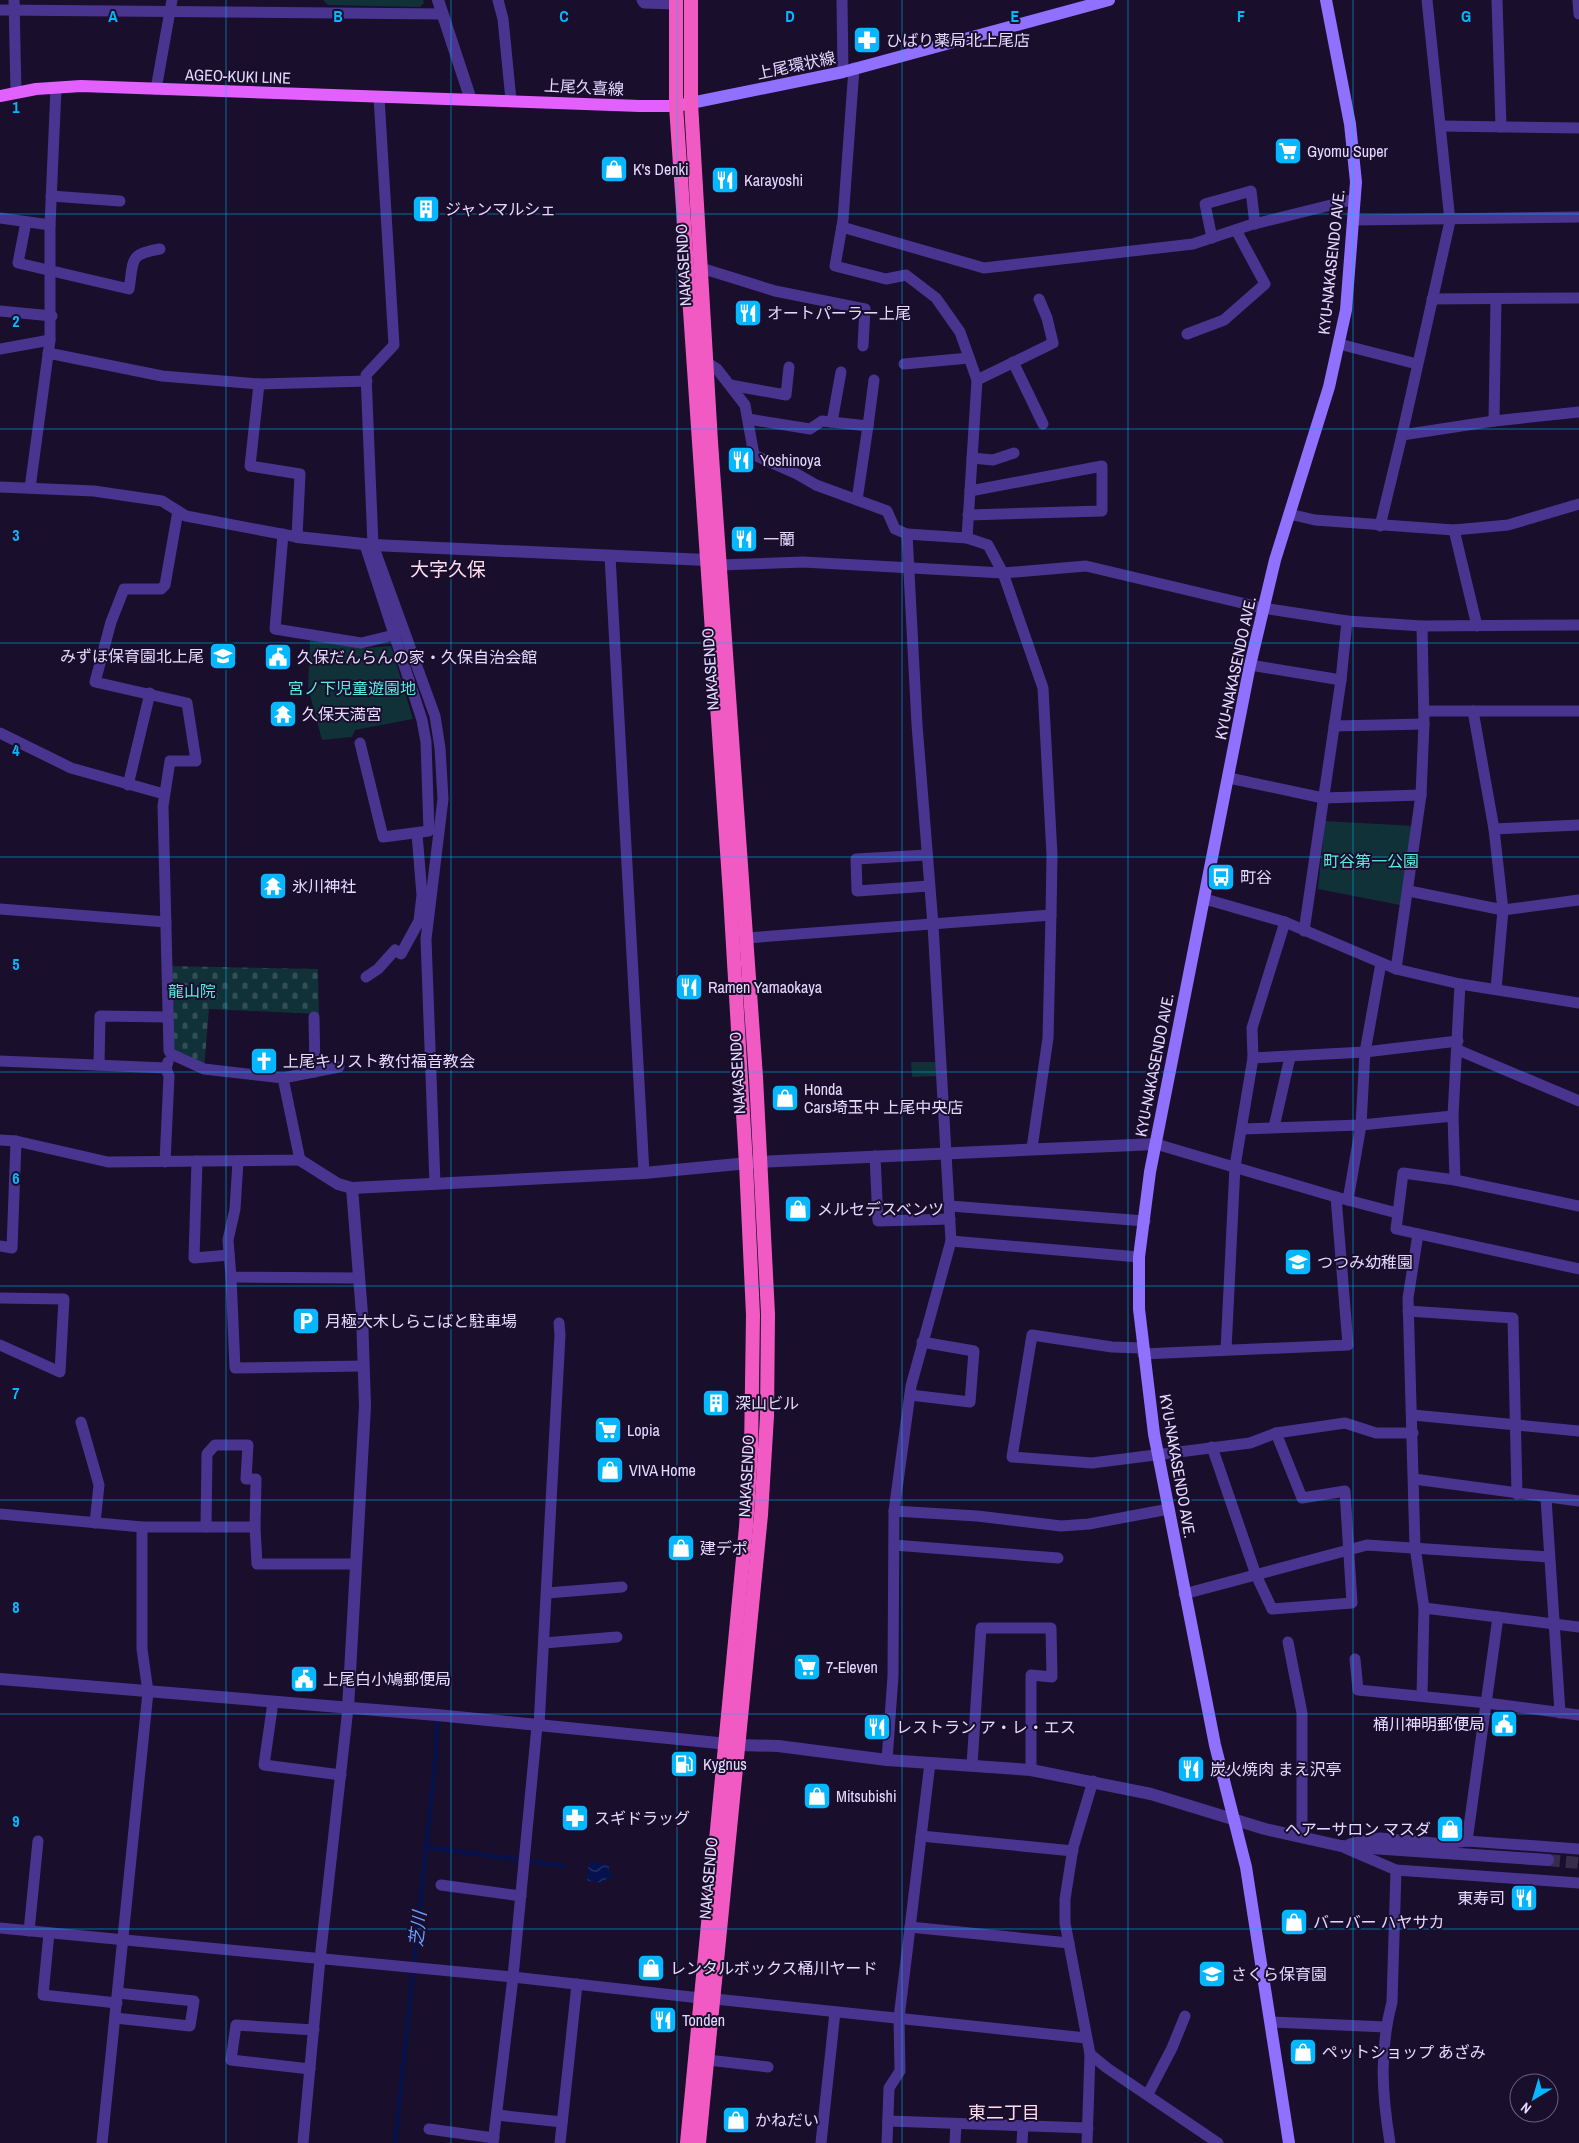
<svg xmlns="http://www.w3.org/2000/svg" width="1579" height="2143" font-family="'Archivo Narrow','Noto Sans JP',sans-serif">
<defs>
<pattern id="cemetery-stones" width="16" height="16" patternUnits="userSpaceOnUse" patternTransform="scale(1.25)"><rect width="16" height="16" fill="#103137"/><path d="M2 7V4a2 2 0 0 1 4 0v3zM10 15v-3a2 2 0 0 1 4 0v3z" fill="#334e55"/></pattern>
<pattern id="water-waves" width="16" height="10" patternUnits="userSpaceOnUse" patternTransform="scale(1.25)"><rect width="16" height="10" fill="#05124e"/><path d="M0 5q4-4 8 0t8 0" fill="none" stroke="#293469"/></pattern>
</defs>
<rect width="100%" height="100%" fill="#190e2c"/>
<!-- cemetery -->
<path fill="url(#cemetery-stones)" d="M167,966L318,969L319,1014L209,1009L204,1069L171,1054Z"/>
<!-- park -->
<g fill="#103137">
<path d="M323,0H423L424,3L420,7L328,5Z"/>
<path d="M310,639L365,648L391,646L413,719L355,730L352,737L322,740L308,687Z"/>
<path d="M1325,821L1416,826L1405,906L1318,889Z"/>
<path d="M911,1062H936V1076L912,1077Z"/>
</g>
<!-- water -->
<path fill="url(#water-waves)" d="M589,1862L609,1865V1873L614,1874V1878L607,1877L605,1883L587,1881Z"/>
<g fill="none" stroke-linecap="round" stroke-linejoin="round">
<!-- stream -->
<g stroke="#05124e" stroke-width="4">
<path d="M426,1847L564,1866"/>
<path d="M395,2143L436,1754L437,1717"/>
</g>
<!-- tertiary-tunnel -->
<path stroke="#382c4c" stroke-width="12" stroke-dasharray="12 6" stroke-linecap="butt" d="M1548,1860L1579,1863"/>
<!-- minor -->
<g stroke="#493590" stroke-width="11">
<path d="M14,0L16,93"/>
<path d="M498,0L503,19L511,100"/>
<path d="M642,0L644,3L676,4"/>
<path d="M842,0L843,72"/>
<path d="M1497,0L1501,127"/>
<path d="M1578,0L1579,14"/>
<path d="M0,10L443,14"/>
<path d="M854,68L843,220L835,266L886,279L906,275L936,298L960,332L977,380L967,538"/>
<path d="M156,89L172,0"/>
<path d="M379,97L394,345L366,375L373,545L435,716L440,748L443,799L426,939L435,1184"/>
<path d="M1441,126L1579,128"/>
<path d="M51,196L120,201"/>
<path d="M0,218L50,225"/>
<path d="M1354,220L1579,217"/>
<path d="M26,222L18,263L129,289C134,260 128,254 160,249"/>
<path d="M842,227L984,268L1193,244L1250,225L1355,199"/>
<path d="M1212,238L1205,204L1251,191L1255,224"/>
<path d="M701,268L775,291L865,309L863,346"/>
<path d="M1432,299L1579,298"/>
<path d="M0,311L52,316"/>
<path d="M1187,334L1224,320L1265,284L1236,230"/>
<path d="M1339,344L1417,364"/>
<path d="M0,349L50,340"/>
<path d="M48,353L162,376L259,384L367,381"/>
<path d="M706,362L717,369L745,405L754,455L797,474L816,485L887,511L895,529L907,534L917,725L933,925L951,1241L911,1386L894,1511L893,1676L887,1760"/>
<path d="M1013,362L1043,424"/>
<path d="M904,364L969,358"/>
<path d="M977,380L1053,343L1047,318L1039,299"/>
<path d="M730,385L786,395L789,367"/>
<path d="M748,419L810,429L822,421L868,426L857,500"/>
<path d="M1494,421L1496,299"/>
<path d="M832,422L841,372"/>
<path d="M868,426L874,380"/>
<path d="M1402,435L1494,421L1579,412"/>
<path d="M972,458L993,460L1014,453"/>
<path d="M0,487L94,491L162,501L186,516L297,537L300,474L250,466L259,384"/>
<path d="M30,488L50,340V225L56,88"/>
<path d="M1289,514L1315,520L1454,530L1508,525L1579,504"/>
<path d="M968,515L1102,511V466L970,491"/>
<path d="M1380,526L1402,435L1450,221L1427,0"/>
<path d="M1454,530L1477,626"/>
<path d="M283,534L275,629L361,643L394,635"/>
<path d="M907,534L967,538L988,545L1003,573L1043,688L1052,855L1051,915L1048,1038L1032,1148"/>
<path d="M610,556L644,1173"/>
<path d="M720,565L803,562L1003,573L1086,566L1263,608L1347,621L1422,626L1579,625"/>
<path d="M1250,665L1341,680"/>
<path d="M1424,711H1579"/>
<path d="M1473,711L1494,829L1503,910L1496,989"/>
<path d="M1334,726L1424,724"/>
<path d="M0,733L71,768L164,794"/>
<path d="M360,743L383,837L429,831L426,742L422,720L366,548"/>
<path d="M1229,778L1323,798L1421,795"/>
<path d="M128,785L150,693"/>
<path d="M1494,829L1579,825"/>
<path d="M927,855L856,859L857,891L929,886"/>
<path d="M1409,891L1503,910L1579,900"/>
<path d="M1205,899L1285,922L1396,969L1460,984L1579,1003"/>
<path d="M0,909L166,922"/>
<path d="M1304,931L1341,680L1347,621"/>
<path d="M746,938L1051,915"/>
<path d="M1396,969L1421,795L1424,724L1422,626"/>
<path d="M366,977L378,969L395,950L401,954L419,921L422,895L417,834"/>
<path d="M314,1017L315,1072"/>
<path d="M1458,1050L1579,1101"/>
<path d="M1253,1058L1365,1052L1458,1041"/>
<path d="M0,1061L166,1068"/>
<path d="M99,1065L100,1016L168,1017"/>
<path d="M283,1078L339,1067"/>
<path d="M1274,1127L1290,1057"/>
<path d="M1243,1129L1361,1125L1453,1116"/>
<path d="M0,1140L16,1141L108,1162L300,1160L283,1078L204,1069L171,1054L169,1051L163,806L170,761H196L187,703L95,682L111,622L124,589H161L165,585L178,511"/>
<path d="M1156,1144L1336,1197L1397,1213"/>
<path d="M875,1156L878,1221L950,1219"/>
<path d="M197,1161L194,1258L229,1255"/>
<path d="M238,1161L235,1209L228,1240L231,1277L359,1278"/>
<path d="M165,1162L169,1076L166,1068L168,1062"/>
<path d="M1455,1180L1453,1116L1460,984"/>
<path d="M1348,1200L1361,1125L1365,1052L1381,963"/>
<path d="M950,1206L1145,1221"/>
<path d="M1579,1206L1455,1180L1403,1173L1396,1229L1579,1269"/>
<path d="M1418,1234L1408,1298L1415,1547L1424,1608L1422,1696"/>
<path d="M951,1241L1139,1257"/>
<path d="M0,1246L12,1248L16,1141"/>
<path d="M231,1277L235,1368L363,1366"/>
<path d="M0,1298L64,1299L60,1372L0,1345"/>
<path d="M1408,1311L1513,1318L1517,1494"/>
<path d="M1142,1348L1112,1347L1032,1335L1012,1457L1092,1463L1250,1443L1276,1433L1345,1423L1376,1433H1413"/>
<path d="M1226,1350L1235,1166L1253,1058L1252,1028L1285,922"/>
<path d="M1143,1354L1348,1345L1336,1197"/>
<path d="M910,1395L970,1402L974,1351L922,1342"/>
<path d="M1413,1415L1579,1431"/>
<path d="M81,1422L99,1485L95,1523"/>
<path d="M1212,1447L1256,1575L1272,1609L1352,1603L1345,1491L1302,1498L1276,1433"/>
<path d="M1414,1479L1579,1501"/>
<path d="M1546,1498L1560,1713"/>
<path d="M894,1511L977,1516L1061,1526L1089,1524L1169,1509"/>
<path d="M0,1514L142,1527H255"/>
<path d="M206,1527L207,1454L215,1445H248L246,1479H256L255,1527L257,1564H356"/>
<path d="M894,1545L1058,1558"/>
<path d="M547,1593L622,1587"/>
<path d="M1184,1594L1367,1545L1549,1557"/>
<path d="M1424,1608L1579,1627"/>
<path d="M1288,1642L1302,1713V1837"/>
<path d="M544,1643L617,1637"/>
<path d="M1355,1659L1358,1690L1487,1703L1579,1715"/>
<path d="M273,1702L264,1765L341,1775"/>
<path d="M539,1726L560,1335L559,1323"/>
<path d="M972,1765L981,1628H1051L1052,1677L1031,1675V1770"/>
<path d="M921,1836L1073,1851"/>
<path d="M1467,1841L1498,1617"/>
<path d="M1350,1844L1380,1838L1445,1844L1467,1841L1579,1849"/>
<path d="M1345,1848L1396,1870L1579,1883"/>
<path d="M441,1885L521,1896"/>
<path d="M910,1927L1069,1943"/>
<path d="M0,1928L513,1977L700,1998"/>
<path d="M29,1931L38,1841"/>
<path d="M49,1933L43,1995L117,2003"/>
<path d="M715,1999L1086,2038"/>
<path d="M115,2018L190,2026L194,2001L118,1993"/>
<path d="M1272,2022L1386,2027"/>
<path d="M1090,2054L1107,2068L1218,2143"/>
<path d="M708,2060L768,2067"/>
<path d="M310,2069L231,2060L236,2025L314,2030"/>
<path d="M1148,2094L1172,2048L1185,2016"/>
<path d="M497,2115L562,2122"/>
<path d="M888,2121L1088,2128"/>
<path d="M429,2129L494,2138"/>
<path d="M102,2143L148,1692L142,1649V1527"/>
<path d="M303,2143L320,1959L348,1708"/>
<path d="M493,2143L513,1977L537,1726"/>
<path d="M560,2143L577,1984"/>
<path d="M821,2143L835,2012"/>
<path d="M887,2143L889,2088L900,2071L899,2018L930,1763"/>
<path d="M955,2143L956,2124"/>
<path d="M1022,2143L1023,2126"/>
<path d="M1087,2143L1090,2054L1065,1923V1899L1073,1848L1093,1781"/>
<path d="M1390,2143C1382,2094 1379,2051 1392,2002L1396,1870"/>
</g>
<!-- tertiary -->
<g stroke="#493590" stroke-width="12">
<path d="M438,0L471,100"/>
<path d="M297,537L373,545L706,560"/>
<path d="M300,1160L338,1184L352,1188L644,1173L759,1162L1156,1144"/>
<path d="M0,1679L437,1715L738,1745L778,1746L887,1760L1031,1770L1151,1794L1265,1829L1341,1846L1548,1860"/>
<path d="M348,1708L365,1406L362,1314L352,1188"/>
</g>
<!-- secondary -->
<g stroke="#8f70ff" stroke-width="12">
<path d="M691,103L843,72L1109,0"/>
<path d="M1289,2143L1246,1867L1215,1745L1154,1434L1139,1309V1257L1150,1172L1250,665L1275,560L1329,387L1346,310L1356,182L1350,124L1326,0"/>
</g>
<!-- primary -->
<path stroke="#e260ff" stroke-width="12" d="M0,96L36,89L81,86L640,106H676L691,103"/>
<!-- trunk -->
<g stroke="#f05ac2" stroke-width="14">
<path d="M676,0V106L730,895L746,1164L753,1315L751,1452L746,1527L687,2143"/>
<path d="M691,0V103L711,442L756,1077L768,1314L767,1416L761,1515L699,2143"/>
</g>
</g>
<!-- grid -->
<path fill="none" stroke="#05b7ff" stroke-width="1" stroke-opacity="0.55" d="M226,0V2143M451,0V2143M677,0V2143M902,0V2143M1128,0V2143M1353,0V2143M0,214H1579M0,429H1579M0,643H1579M0,857H1579M0,1072H1579M0,1286H1579M0,1500H1579M0,1714H1579M0,1929H1579"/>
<!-- icons -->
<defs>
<g id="pharmacy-square" transform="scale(1.4375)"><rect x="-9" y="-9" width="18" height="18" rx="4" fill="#05b7ff" stroke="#190e2c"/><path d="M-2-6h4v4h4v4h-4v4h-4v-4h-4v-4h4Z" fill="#fff"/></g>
<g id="supermarket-square" transform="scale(1.4375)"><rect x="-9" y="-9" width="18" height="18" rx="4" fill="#05b7ff" stroke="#190e2c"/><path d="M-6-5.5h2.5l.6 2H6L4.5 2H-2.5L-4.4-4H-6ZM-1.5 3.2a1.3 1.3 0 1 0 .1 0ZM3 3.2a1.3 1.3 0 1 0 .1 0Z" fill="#fff"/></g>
<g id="shop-square" transform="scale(1.4375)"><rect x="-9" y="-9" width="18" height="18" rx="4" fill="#05b7ff" stroke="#190e2c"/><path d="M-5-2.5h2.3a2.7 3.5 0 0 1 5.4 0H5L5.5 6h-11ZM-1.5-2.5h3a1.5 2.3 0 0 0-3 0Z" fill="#fff"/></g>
<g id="restaurant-square" transform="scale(1.4375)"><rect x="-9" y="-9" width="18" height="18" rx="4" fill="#05b7ff" stroke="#190e2c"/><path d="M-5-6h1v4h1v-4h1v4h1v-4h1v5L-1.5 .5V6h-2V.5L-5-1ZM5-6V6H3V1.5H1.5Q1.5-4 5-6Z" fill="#fff"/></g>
<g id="building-square" transform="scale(1.4375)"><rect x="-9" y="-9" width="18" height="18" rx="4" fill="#05b7ff" stroke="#190e2c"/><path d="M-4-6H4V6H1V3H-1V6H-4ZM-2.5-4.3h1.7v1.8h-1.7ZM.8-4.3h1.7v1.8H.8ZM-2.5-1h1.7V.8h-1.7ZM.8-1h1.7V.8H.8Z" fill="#fff"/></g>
<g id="school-square" transform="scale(1.4375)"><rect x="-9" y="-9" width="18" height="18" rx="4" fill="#05b7ff" stroke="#190e2c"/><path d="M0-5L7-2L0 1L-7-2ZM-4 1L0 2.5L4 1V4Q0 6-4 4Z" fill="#fff"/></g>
<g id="civic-square" transform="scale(1.4375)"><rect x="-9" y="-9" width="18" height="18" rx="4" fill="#05b7ff" stroke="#190e2c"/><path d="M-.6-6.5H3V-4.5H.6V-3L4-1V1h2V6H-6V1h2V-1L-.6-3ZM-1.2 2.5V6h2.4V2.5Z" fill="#fff"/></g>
<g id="temple-square" transform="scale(1.4375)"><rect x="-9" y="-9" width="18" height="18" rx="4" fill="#05b7ff" stroke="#190e2c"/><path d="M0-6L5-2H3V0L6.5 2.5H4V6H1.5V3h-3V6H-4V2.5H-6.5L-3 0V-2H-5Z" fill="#fff"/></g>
<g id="bus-square" transform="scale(1.4375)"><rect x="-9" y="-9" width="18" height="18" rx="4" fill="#05b7ff" stroke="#190e2c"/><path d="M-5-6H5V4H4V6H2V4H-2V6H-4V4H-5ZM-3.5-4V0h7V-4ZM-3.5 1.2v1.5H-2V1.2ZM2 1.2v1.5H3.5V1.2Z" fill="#fff"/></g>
<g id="church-square" transform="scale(1.4375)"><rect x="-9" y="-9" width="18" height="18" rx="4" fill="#05b7ff" stroke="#190e2c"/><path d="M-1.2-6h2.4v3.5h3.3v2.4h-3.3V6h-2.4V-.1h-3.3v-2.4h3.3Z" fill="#fff"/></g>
<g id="parking-square" transform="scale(1.4375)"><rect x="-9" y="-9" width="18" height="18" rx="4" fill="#05b7ff" stroke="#190e2c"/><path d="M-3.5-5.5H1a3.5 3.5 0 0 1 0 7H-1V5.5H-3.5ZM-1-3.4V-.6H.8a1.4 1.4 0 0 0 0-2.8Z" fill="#fff"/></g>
<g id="fuel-square" transform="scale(1.4375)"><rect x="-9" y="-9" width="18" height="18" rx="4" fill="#05b7ff" stroke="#190e2c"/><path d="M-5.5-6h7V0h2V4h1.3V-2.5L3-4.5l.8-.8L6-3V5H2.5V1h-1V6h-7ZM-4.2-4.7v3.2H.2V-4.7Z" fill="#fff"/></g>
</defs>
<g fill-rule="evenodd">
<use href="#pharmacy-square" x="867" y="40"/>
<use href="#supermarket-square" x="1288" y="151"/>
<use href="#shop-square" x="614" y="169"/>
<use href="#restaurant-square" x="725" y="180"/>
<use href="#building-square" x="426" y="209"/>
<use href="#restaurant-square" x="748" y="313"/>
<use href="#restaurant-square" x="741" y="460"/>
<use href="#restaurant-square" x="744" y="539"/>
<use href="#school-square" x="223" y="656"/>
<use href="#civic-square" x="278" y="657"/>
<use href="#temple-square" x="283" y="714"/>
<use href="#bus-square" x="1221" y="877"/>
<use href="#temple-square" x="273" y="886"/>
<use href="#restaurant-square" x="689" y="987"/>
<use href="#church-square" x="264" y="1061"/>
<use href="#shop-square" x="785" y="1098"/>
<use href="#shop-square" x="798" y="1209"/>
<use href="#school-square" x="1298" y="1262"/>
<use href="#parking-square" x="306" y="1321"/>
<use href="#building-square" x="716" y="1403"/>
<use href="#supermarket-square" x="608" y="1430"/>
<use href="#shop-square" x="610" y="1470"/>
<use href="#shop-square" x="681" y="1548"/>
<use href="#supermarket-square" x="807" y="1667"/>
<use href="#civic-square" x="304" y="1679"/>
<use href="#civic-square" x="1504" y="1724"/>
<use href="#restaurant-square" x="877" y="1727"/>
<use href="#fuel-square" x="684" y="1764"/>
<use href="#restaurant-square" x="1191" y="1769"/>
<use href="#shop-square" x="817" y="1796"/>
<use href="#pharmacy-square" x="575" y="1818"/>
<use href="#shop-square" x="1450" y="1829"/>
<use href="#restaurant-square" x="1524" y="1898"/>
<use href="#shop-square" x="1294" y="1922"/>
<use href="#shop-square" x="651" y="1968"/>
<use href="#school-square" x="1212" y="1974"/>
<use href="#restaurant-square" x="663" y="2020"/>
<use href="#shop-square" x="1303" y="2052"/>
<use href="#shop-square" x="736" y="2120"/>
</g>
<g text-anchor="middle" stroke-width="4" stroke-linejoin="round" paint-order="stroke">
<!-- poi labels -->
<g font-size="16" fill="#e5d9ff" stroke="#190e2c" text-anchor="start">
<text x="886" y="46">ひばり薬局北上尾店</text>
<text x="1307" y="157">Gyomu Super</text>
<text x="633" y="175">K's Denki</text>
<text x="744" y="186">Karayoshi</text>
<text x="445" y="215">ジャンマルシェ</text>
<text x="767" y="319">オートパーラー上尾</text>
<text x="760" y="466">Yoshinoya</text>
<text x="763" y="545">一蘭</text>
<text x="204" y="662" text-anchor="end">みずほ保育園北上尾</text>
<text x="297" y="663">久保だんらんの家・久保自治会館</text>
<text x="302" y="720">久保天満宮</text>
<text x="1240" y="883">町谷</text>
<text x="292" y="892">氷川神社</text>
<text x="708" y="993">Ramen Yamaokaya</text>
<text x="283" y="1067">上尾キリスト教付福音教会</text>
<text x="804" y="1095">Honda<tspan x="804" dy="18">Cars埼玉中 上尾中央店</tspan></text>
<text x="817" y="1215">メルセデスベンツ</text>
<text x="1317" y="1268">つつみ幼稚園</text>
<text x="325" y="1327">月極大木しらこばと駐車場</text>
<text x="735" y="1409">深山ビル</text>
<text x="627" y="1436">Lopia</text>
<text x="629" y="1476">VIVA Home</text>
<text x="700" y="1554">建デポ</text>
<text x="826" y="1673">7-Eleven</text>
<text x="323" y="1685">上尾白小鳩郵便局</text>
<text x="1485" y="1730" text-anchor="end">桶川神明郵便局</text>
<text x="896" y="1733">レストラン ア・レ・エス</text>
<text x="703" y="1770">Kygnus</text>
<text x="1210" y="1775">炭火焼肉 まえ沢亭</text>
<text x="836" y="1802">Mitsubishi</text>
<text x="594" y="1824">スギドラッグ</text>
<text x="1431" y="1835" text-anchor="end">ヘアーサロン マスダ</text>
<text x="1505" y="1904" text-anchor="end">東寿司</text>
<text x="1313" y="1928">バーバー ハヤサカ</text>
<text x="670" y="1974">レンタルボックス桶川ヤード</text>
<text x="1231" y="1980">さくら保育園</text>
<text x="682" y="2026">Tonden</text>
<text x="1322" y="2058">ペットショップ あざみ</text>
<text x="755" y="2126">かねだい</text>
</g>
<!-- street labels -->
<g font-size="16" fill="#e5d9ff" stroke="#190e2c">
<text transform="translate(796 65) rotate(-12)" y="6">上尾環状線</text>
<text transform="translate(238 76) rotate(2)" y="6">AGEO-KUKI LINE</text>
<text transform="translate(584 87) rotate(3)" y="6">上尾久喜線</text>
<text transform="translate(1331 262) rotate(-84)" y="6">KYU-NAKASENDO AVE.</text>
<text transform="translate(683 265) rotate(-93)" y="6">NAKASENDO</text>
<text transform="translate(1235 668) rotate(-78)" y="6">KYU-NAKASENDO AVE.</text>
<text transform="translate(710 669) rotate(-94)" y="6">NAKASENDO</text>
<text transform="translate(1154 1065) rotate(-79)" y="6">KYU-NAKASENDO AVE.</text>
<text transform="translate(737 1073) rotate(-93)" y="6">NAKASENDO</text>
<text transform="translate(1178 1466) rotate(80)" y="6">KYU-NAKASENDO AVE.</text>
<text transform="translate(746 1476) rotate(-87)" y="6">NAKASENDO</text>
<text transform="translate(708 1878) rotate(-85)" y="6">NAKASENDO</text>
</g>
<!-- park labels -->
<g font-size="16" fill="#58ece3" stroke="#190e2c">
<text x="352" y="694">宮ノ下児童遊園地</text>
<text x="1371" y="867">町谷第一公園</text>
<text x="192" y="997">龍山院</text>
</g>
<!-- water labels -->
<g font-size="18" font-style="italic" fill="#679cff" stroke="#190e2c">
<text transform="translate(418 1929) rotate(-84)" y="6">芝川</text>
</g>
<!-- neighbourhood labels -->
<g font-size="18" fill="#ffdbeb" stroke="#190e2c">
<text x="1004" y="2119">東二丁目</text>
</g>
<!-- quarter labels -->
<g font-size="19" fill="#ffdbeb" stroke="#190e2c">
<text x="448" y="576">大字久保</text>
</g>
</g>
<g font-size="16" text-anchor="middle" font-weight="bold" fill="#05b7ff" stroke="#190e2c" stroke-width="4" stroke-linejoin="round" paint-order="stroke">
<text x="113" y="22">A</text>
<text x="338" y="22">B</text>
<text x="564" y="22">C</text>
<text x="790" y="22">D</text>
<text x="1015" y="22">E</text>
<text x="1241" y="22">F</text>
<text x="1466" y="22">G</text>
<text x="16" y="113">1</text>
<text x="16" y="327">2</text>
<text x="16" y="541">3</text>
<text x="16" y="756">4</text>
<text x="16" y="970">5</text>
<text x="16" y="1184">6</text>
<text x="16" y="1399">7</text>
<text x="16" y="1613">8</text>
<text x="16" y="1827">9</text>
</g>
<!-- north arrow -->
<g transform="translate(1534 2098) rotate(218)"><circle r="24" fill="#190e2c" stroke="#6b5f80"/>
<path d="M0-4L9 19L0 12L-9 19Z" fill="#05b7ff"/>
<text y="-8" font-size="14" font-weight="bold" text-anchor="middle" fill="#e5d9ff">N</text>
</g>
</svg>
